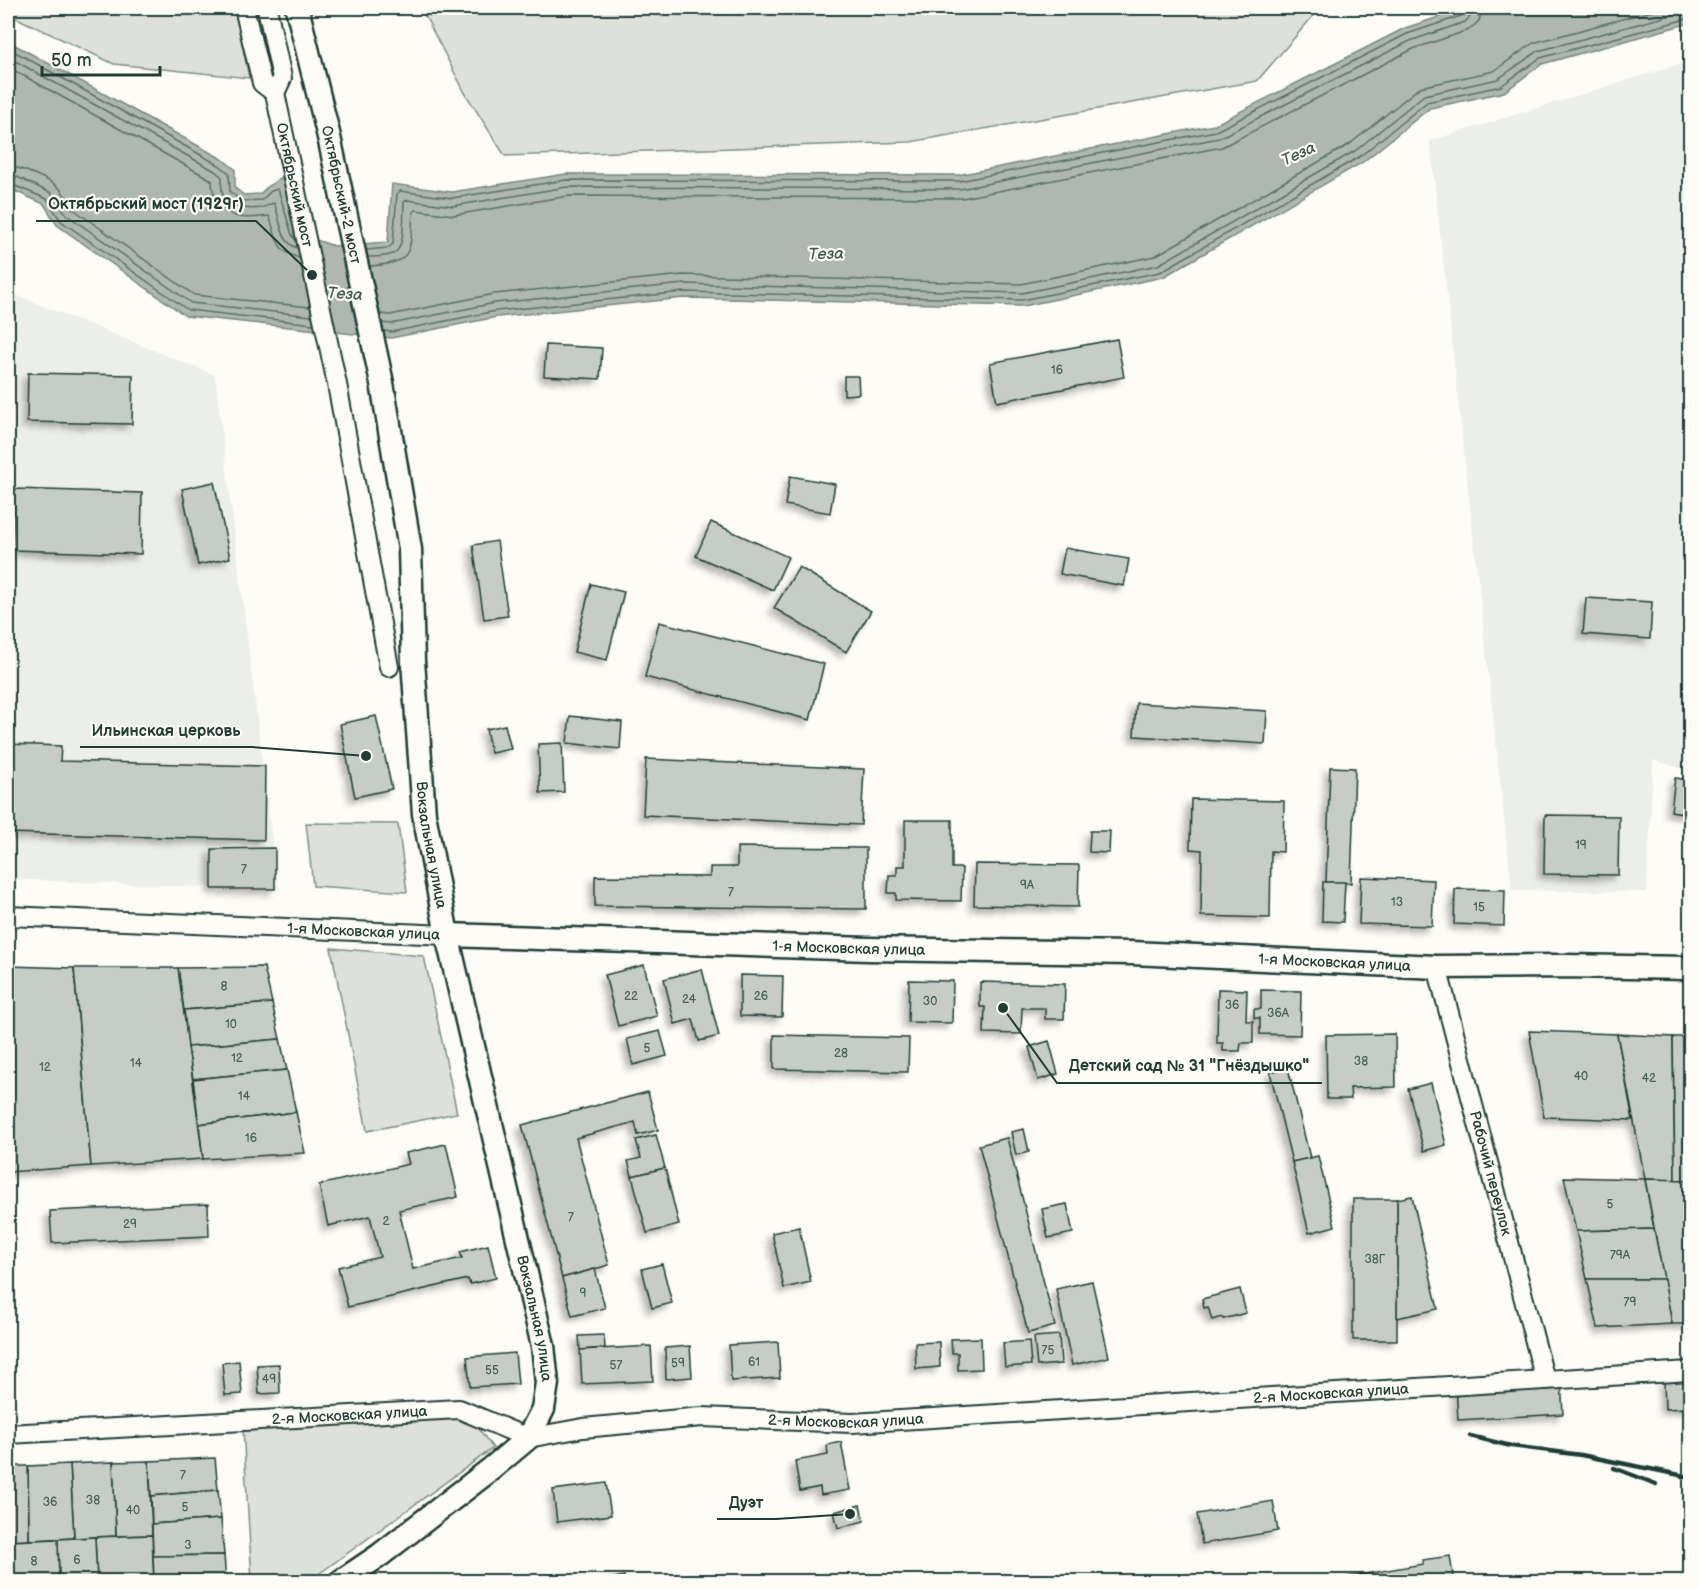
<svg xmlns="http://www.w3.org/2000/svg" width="1698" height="1589" font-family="'Balsamiq Sans',sans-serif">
<defs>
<filter id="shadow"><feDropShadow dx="-5" dy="5" stdDeviation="3" flood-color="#0004"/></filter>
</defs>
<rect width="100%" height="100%" fill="#fdfcf7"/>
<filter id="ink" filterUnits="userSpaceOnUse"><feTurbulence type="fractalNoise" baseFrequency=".0167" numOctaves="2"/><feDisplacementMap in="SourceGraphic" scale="12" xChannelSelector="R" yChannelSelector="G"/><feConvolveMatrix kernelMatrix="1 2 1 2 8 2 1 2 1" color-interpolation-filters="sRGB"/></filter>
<g filter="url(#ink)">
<!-- built -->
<g fill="#eceee9">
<path d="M1690,61V771L1653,760L1647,892L1512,890L1430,141Z"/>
<path d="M8,292L215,375L278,890L8,879Z"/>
</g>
<!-- green -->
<g fill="#dde0db" stroke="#7e8e88" stroke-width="1.5">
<path d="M8,8H235L249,78L114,64L8,14Z"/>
<path d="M421,8H1320L1257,81L910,142L505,156L465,93Z"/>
<path d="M306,823L398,824L407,892L313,886Z"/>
<path d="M331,948L424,956L457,1113L367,1131Z"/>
<path d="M471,1418L493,1448L309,1581H252L243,1428Z"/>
</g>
<!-- water -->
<path fill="#aeb8b1" stroke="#75877f" stroke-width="1.5" d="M1467,8H1690V23L1542,64L1504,92L1430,108L1363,162L1163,277L1023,306L684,298L497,317L391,338L186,316L57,225L44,204L8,188V41L222,159L235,169V188L244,195L260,194L267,187L282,177L298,234L334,246L388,242L392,184L452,192L566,174L958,175L1214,125L1405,28Z"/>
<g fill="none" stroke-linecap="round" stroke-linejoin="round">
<!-- shore -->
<g stroke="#586e66" stroke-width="1.5">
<path d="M8,48L219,165L229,173L230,192L242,201L262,200L271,191L278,189L292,235L295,239"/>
<path d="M8,57L215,171L222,177C222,181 221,187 222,192C227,208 247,210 261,208C266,207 270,204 274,203C281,218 279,241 297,248"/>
<path d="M8,67L210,179L212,181C212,198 222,213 239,217C249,219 260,217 269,216C278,238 273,249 299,258"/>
<path d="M8,166C19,167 52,180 60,189C66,195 69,203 73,209L194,295L310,307"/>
<path d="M8,175L15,176L51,193L67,215L191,303L312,316"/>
<path d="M8,183L47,199L61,221L188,310L313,324"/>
<path d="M366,250L388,248L393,244L397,194L400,191L452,198L566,180L959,181L1216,131L1407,34L1461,16L1465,12V8"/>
<path d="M368,257C376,257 386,257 393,254C406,248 403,215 404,202L407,200L453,206L567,187L960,189L1219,138L1410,41L1465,22L1471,16L1473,8"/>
<path d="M370,266C414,263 410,252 413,212L415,210L454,215L568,196L962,198L1222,147L1413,49L1469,30L1479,21L1482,8"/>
<path d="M380,314L390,315L494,294L683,275L1021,284L1155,256L1350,144L1420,87L1494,71L1533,43L1663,8"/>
<path d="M382,323L391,324L495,303L684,284L1022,293L1158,265L1355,151L1424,95L1498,79L1538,51L1690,10"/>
<path d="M384,331L391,332L496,311L684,292L1022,300L1160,272L1359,157L1427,102L1501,86L1540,58L1690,18"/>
</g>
</g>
<!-- building -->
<g fill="#c6cdc7" stroke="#1f3d34" stroke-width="1.5" filter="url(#shadow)">
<path d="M1117,339L1124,377L997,402L990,363Z"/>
<path d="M546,345L602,348L600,379L544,376Z"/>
<path d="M28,373L133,375L132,424L27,422Z"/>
<path d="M844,376H858L859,394L844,395Z"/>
<path d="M790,476L835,484L830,513L785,505Z"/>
<path d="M214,482L230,558L198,565L182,489Z"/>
<path d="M14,489L142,493L141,554L12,550Z"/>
<path d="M711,522L788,557L773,590L696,556Z"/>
<path d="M497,541L508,616L484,619L473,545Z"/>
<path d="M1065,548L1129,559L1124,586L1060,574Z"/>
<path d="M799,567L871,611L846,652L774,608Z"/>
<path d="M591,584L624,592L607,660L574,652Z"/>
<path d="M1586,598L1652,602L1650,639L1583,634Z"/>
<path d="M659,622L824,664L810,720L645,677Z"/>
<path d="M1136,703L1267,711L1265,744L1134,736Z"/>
<path d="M376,716L392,789L355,797L340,724Z"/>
<path d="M570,716L622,722L620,749L567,743Z"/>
<path d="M505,725L511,749L491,753L486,729Z"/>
<path d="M562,743L564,792L540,793L538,744Z"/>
<path d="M8,744L61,746L60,761L265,766L264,840L8,833Z"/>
<path d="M646,759L864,769L861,825L643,815Z"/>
<path d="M1330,767L1355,768L1351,883L1326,882Z"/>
<path d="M1675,778L1690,780V814L1671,811Z"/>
<path d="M1191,799L1284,801L1283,852L1271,851L1270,918L1201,916L1202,850L1190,849Z"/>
<path d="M1545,815L1619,816L1618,875L1544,874Z"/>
<path d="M905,820H952V868H962L961,901L896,900V893H888L889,875H897V866H905Z"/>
<path d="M1090,831H1110L1109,853L1089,852Z"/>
<path d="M737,847L866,848V909L595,906V876L710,877V867H737Z"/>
<path d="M275,848V889H212V849Z"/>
<path d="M975,864L1079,865L1078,907L974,905Z"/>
<path d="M1361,877L1434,880L1432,926L1359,924Z"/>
<path d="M1323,882H1345L1343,922L1322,921Z"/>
<path d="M1455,889L1505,890L1504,926L1454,924Z"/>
<path d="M644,965L657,1016L618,1026L605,975Z"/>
<path d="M8,966L74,968L91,1166L8,1172Z"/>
<path d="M264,967L272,1003L184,1010L178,968Z"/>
<path d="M74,968H178L203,1159L91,1166Z"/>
<path d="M702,969L719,1036L699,1041L693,1019L675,1024L664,979Z"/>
<path d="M740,975L783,976L782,1017L740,1016Z"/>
<path d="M909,980L953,981L952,1023L908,1022Z"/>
<path d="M980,982L1065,984L1064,1019H1045V1008H1022L1021,1034L984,1033L985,1007H980Z"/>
<path d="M1218,989L1247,990L1246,1021H1253V1043H1241L1240,1051H1223V1043H1217Z"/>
<path d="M1261,990L1301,991L1300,1035L1260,1034V1018H1254V1009H1261Z"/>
<path d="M272,1003L280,1039L188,1047L184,1010Z"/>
<path d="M660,1031L667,1056L633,1065L627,1039Z"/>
<path d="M1529,1031L1617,1034L1633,1120L1544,1117Z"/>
<path d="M1395,1034L1396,1087L1350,1088L1351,1099H1327L1326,1035Z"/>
<path d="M1617,1034L1673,1037L1675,1180L1645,1179Z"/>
<path d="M774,1035L909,1038L908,1072L774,1069Z"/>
<path d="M1673,1037H1690V1180H1675Z"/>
<path d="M280,1039L287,1070L193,1079L188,1047Z"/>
<path d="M1049,1041L1058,1074L1038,1080L1029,1047Z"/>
<path d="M1288,1068L1310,1158L1292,1162L1270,1072Z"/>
<path d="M287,1070L296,1112L199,1124L193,1079Z"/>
<path d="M1431,1083L1446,1145L1424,1151L1408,1089Z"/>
<path d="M648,1092L658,1130L638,1135L635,1122L576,1138L609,1265L562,1278L522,1125Z"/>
<path d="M296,1112L305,1153L203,1159L199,1124Z"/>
<path d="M1024,1129L1029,1152L1016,1155L1011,1132Z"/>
<path d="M656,1135L665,1168L632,1176L628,1161L641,1158L636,1140Z"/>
<path d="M1007,1138L1055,1326L1028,1333L979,1145Z"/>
<path d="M446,1144L458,1197L399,1210L413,1269L462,1258L460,1252L488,1245L496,1278L470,1284L468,1279L348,1307L338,1267L380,1257L370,1216L328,1226L319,1185L409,1164L406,1153Z"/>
<path d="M1318,1156L1335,1226L1309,1233L1292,1162Z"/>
<path d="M665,1168L679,1225L647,1233L632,1176Z"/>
<path d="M1564,1177L1645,1179L1654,1229L1576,1231Z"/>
<path d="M1645,1179L1690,1180V1324H1672Z"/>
<path d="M1412,1196L1438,1309L1397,1318V1199Z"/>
<rect x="1353" y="1199" width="44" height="141"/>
<path d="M208,1204L209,1236L52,1243L50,1211Z"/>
<path d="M1067,1204L1073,1233L1048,1238L1042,1209Z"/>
<path d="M799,1227L811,1282L784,1288L772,1233Z"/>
<path d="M1654,1229L1664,1279H1587L1576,1231Z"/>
<path d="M662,1264L672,1303L652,1308L642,1269Z"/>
<path d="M595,1269L605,1308L572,1316L562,1278Z"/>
<path d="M1587,1279H1664L1672,1324L1598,1328Z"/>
<path d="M1092,1281L1109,1357L1072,1365L1056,1289Z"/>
<path d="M1240,1289L1246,1313L1223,1319L1222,1317L1212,1320L1208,1307L1204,1308L1202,1299Z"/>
<path d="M604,1335L605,1348L580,1350L579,1336Z"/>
<path d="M1059,1335L1061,1364L1037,1366L1034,1337Z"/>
<path d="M981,1338L982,1369L958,1370V1353H952L951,1339Z"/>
<path d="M1029,1341L1031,1365L1005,1367L1003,1343Z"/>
<path d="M778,1342L780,1378L731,1381L729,1345Z"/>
<path d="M939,1342L940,1367L916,1369L915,1343Z"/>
<path d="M651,1346L653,1381L582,1384L580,1350Z"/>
<path d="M690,1346L692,1377L666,1379L665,1348Z"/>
<path d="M515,1353L518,1384L470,1387L467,1357Z"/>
<path d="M239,1361L242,1394L225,1395L222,1363Z"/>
<path d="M279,1364L280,1393L259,1394L257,1365Z"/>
<path d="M1561,1379L1563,1414L1458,1420L1456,1385Z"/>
<path d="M1690,1380V1408L1665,1409L1664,1381Z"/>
<path d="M841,1442L850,1490L821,1495L820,1487L800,1491L795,1461L828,1455L827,1445Z"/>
<path d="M215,1458L218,1490L151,1496L149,1461Z"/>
<path d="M149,1461L152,1535L116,1536L113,1462Z"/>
<path d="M113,1462L116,1536L74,1538L70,1464Z"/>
<path d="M70,1464L74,1538L29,1540L28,1466Z"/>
<path d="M8,1466H28L29,1540L8,1541Z"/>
<path d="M606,1483L611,1515L557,1522L553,1490Z"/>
<path d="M218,1490L221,1519L152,1524L151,1496Z"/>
<path d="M1273,1501L1278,1531L1202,1544L1197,1514Z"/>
<path d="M860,1505L864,1521L838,1528L834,1512Z"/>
<path d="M221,1519L224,1555L153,1556L152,1524Z"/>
<path d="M152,1535L154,1582H97L95,1537Z"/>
<path d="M95,1537L97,1582H59L58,1539Z"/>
<path d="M58,1539L59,1582H10V1541Z"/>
<rect x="8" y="1541" width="2" height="41"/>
<path d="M224,1555L226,1582H154L153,1556Z"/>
<path d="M1450,1556L1454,1582H1348L1347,1577L1423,1564L1422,1560Z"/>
<path d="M624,1576L625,1582H593Z"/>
</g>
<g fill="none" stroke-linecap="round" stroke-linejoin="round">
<!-- minor casing -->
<g stroke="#1f3d34" stroke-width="22">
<g id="minor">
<path d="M244,8L262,83L275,93"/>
<path d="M267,8L282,78L275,93"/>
<path id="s1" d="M275,93L337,384L389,667"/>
<path id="s2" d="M8,916L447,935"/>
<path id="s3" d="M1437,967L1545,1380"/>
<path id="s4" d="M8,1434L459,1409L528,1438L583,1428L702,1417L852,1423L1690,1371"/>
</g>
</g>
<!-- major casing -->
<g stroke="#1f3d34" stroke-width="27">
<g id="major">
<path id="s5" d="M297,8L329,137L382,383L410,549L413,661L424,814L447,935L543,1346L547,1383L543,1409L528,1438L491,1469L380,1555L340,1582"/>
<path id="s6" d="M447,935L868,949L1132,953L1437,967L1563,966L1690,968"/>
</g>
</g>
<!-- minor -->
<use href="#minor" stroke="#fdfcf7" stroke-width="18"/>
<!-- major -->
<use href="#major" stroke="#fdfcf7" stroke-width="22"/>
<!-- rail -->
<g stroke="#1f3d34" stroke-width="4.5">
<path d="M1470,1436L1511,1446L1581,1455L1690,1477"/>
<path d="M1614,1468L1656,1484"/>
<path d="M1665,1582L1690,1577"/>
</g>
</g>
</g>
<g text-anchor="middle" stroke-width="4.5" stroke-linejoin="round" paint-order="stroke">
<!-- number labels -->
<g font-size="12" fill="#496159">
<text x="1057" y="374">16</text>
<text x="1581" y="849">19</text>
<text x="244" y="873">7</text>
<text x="1027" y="889">9А</text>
<text x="731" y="896">7</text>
<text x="1397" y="906">13</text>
<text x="1479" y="911">15</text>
<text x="224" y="990">8</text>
<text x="631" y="1000">22</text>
<text x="761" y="1000">26</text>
<text x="689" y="1003">24</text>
<text x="930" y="1005">30</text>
<text x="1232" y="1009">36</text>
<text x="1278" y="1017">36А</text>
<text x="231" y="1028">10</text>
<text x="647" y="1052">5</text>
<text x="841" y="1057">28</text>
<text x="237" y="1062">12</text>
<text x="1361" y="1065">38</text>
<text x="136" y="1067">14</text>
<text x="45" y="1071">12</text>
<text x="1581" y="1080">40</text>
<text x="1649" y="1082">42</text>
<text x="244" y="1100">14</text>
<text x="251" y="1142">16</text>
<text x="1610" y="1208">5</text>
<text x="571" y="1221">7</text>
<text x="386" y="1225">2</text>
<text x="130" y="1228">29</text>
<text x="1620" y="1259">79А</text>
<text x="1375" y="1263">38Г</text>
<text x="583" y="1297">9</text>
<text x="1630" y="1306">79</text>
<text x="1048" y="1354">75</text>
<text x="754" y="1366">61</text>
<text x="678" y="1367">59</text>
<text x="616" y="1369">57</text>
<text x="492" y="1374">55</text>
<text x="269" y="1383">49</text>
<text x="183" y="1479">7</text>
<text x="93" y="1504">38</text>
<text x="50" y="1506">36</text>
<text x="185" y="1511">5</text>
<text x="133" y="1514">40</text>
<text x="188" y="1549">3</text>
<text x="77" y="1564">6</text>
<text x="34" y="1565">8</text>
</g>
<!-- street labels -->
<g font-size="15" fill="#1f3d34" stroke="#fdfcf7">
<text dy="5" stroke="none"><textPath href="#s1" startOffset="94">Октябрьский мост</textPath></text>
<text dy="5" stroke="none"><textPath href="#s5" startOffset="192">Октябрьский-2 мост</textPath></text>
<text dy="5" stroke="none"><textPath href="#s5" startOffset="850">Вокзальная улица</textPath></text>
<text dy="5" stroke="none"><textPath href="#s2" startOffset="356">1-я Московская улица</textPath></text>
<text dy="5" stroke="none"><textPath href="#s6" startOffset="402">1-я Московская улица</textPath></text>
<text dy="5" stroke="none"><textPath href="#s6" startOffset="888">1-я Московская улица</textPath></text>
<text dy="5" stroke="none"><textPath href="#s3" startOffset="213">Рабочий переулок</textPath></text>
<text dy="5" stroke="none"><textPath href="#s5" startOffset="1335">Вокзальная улица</textPath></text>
<text dy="5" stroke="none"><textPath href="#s4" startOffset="1332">2-я Московская улица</textPath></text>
<text dy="5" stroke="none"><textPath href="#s4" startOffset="342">2-я Московская улица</textPath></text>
<text dy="5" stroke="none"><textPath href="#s4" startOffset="846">2-я Московская улица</textPath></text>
</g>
<!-- water labels -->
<g font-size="16" font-style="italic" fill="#435c53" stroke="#fdfcf7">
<text transform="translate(1298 153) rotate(-25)" y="6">Теза</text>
<text transform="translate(826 253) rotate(-2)" y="6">Теза</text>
<text transform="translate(345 293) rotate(3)" y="6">Теза</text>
</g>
</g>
<!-- callouts -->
<path fill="none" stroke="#1f3d34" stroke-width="2" d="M312 275L256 221H36M366 756L252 747H80M1003 1008L1057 1083H1322M850 1514L776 1519H717"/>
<g fill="#1f3d34" stroke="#fdfcf7" stroke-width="2">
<circle cx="312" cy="275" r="6"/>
<circle cx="366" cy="756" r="6"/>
<circle cx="1003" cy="1008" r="6"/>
<circle cx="850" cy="1514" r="6"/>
</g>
<g font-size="16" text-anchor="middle" font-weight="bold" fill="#1f3d34" stroke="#fdfcf7" stroke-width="4.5" stroke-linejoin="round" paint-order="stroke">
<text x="146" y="209">Октябрьский мост (1929г)</text>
<text x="166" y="736">Ильинская церковь</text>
<text x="1189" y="1071">Детский сад № 31 "Гнёздышко"</text>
<text x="746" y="1508">Дуэт</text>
</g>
<!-- margin -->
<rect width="1698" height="1589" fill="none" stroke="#fdfcf7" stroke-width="30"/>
<rect x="15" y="15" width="1668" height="1559" fill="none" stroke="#1f3d34" stroke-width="2" filter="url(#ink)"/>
<!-- scale -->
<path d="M42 66v9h118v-9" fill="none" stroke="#1f3d34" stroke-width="3"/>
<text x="51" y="66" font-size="18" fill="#1f3d34" stroke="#fdfcf7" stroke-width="4.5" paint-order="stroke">50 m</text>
</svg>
